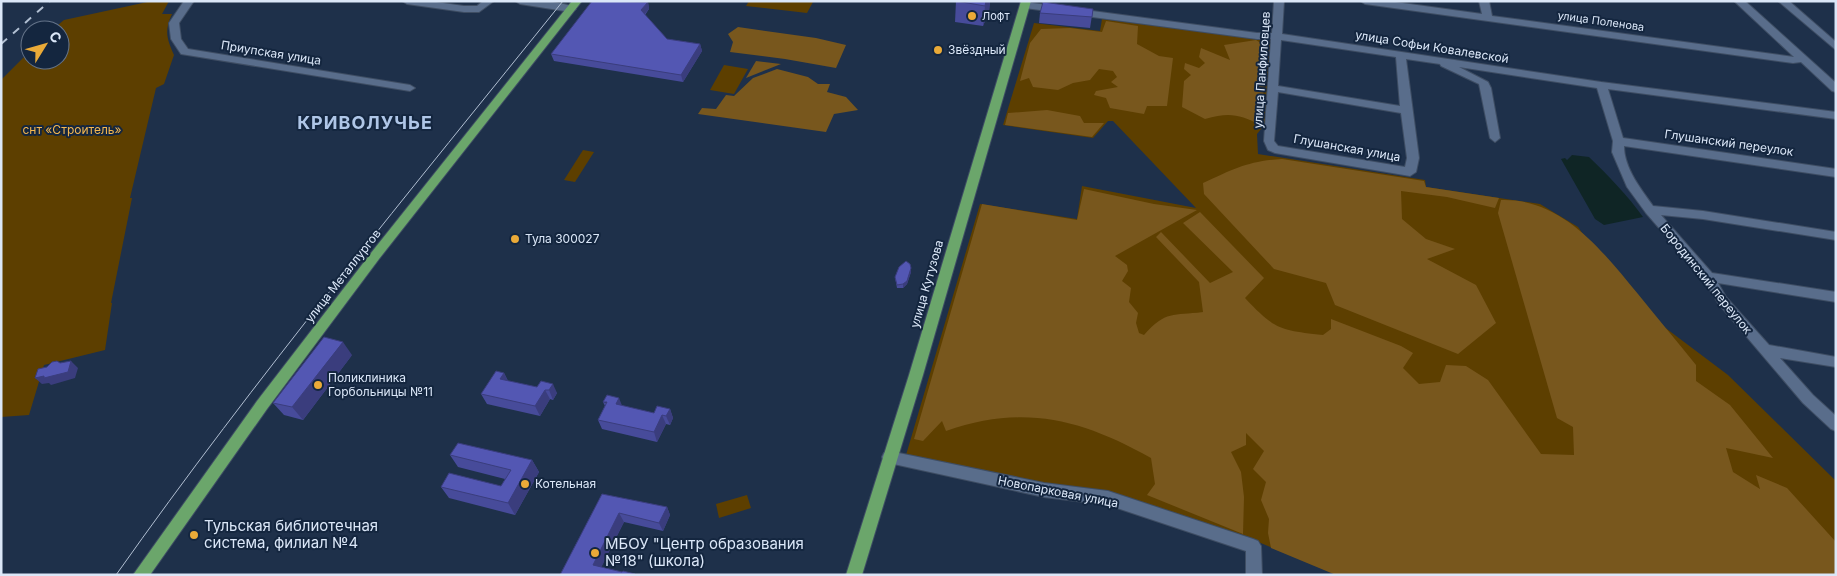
<svg xmlns="http://www.w3.org/2000/svg" width="1837" height="576" font-family="Inter,sans-serif">
<rect width="100%" height="100%" fill="#1e304a"/>
<!-- green -->
<g fill="#5d3f00">
<path d="M152,1H169L162,14H172C164,31 167,39 174,55L164,84L156,88L130,198H132L111,303H112L105,350L44,365L29,415L1,417V80L30,51V60H60V30H52L64,20Z"/>
<path d="M749,1H807L813,2L807,13L746,6Z"/>
<path d="M1102,19L1272,41L1266,123L1257,134L1258,154L1425,180L1426,187L1540,204L1578,227L1631,302L1728,375L1836,481V575H1337L1256,541L1048,486L906,455L980,204L1077,219L1082,186L1196,208L1113,121H1108L1093,138L1003,125L1034,23L1100,31Z"/>
<path d="M724,65L748,69L734,94L710,90Z"/>
<path d="M583,150L594,152L575,182L564,180Z"/>
<path d="M747,495L751,508L719,518L716,504Z"/>
</g>
<!-- forest -->
<g fill="#78571d">
<path d="M1106,21L1138,26L1137,44L1159,56L1173,58L1167,106H1147L1144,114L1110,108L1106,98L1094,95L1096,91L1118,87L1111,82L1117,77L1113,71L1099,69L1090,80L1073,83L1058,90L1033,87L1029,78L1020,81L1030,43L1041,29L1070,28L1102,32Z"/>
<path d="M738,27L816,38L846,45L836,68L785,59L730,52L733,42L728,34Z"/>
<path d="M1256,40L1267,47L1261,125C1239,114 1229,112 1205,119L1182,107L1184,81L1191,75L1184,69L1185,63L1199,68L1205,63L1199,57L1201,48L1230,60L1224,45Z"/>
<path d="M756,61L781,64L746,78Z"/>
<path d="M777,69L808,77L818,84H830L827,92L846,97L858,110L834,114L826,132L698,114L702,108L716,109L726,95L734,96L753,78Z"/>
<path d="M1047,110L1080,116L1084,123H1104L1092,137L1005,125L1008,113Z"/>
<path d="M1282,159L1424,181L1426,187L1499,198L1495,208L1447,197L1401,191L1402,219L1426,239L1455,249L1427,259L1476,285L1496,323L1458,354L1335,305L1326,283L1274,269L1204,194L1203,183C1234,169 1248,161 1282,159Z"/>
<path d="M1084,189L1154,204L1197,210L1115,256L1127,265L1128,271L1122,281L1131,288L1129,302L1138,313L1136,323L1139,333L1144,335C1166,310 1173,316 1203,312L1199,282L1156,237L1161,232L1210,283L1233,272L1183,223L1200,212L1264,278L1245,298C1275,330 1280,330 1323,335L1331,329V319L1401,346L1413,353L1403,368L1419,384L1440,382L1446,365L1466,366L1488,380L1541,454L1574,455L1573,427L1557,418L1498,213L1501,200C1563,198 1603,252 1638,294C1657,318 1677,341 1696,365V381L1730,405L1773,458L1726,448L1733,472L1760,489L1756,475L1787,488L1836,542V575H1336L1271,548L1268,533L1269,519L1261,500L1266,482L1253,469L1264,451L1246,433V445L1231,452L1241,472L1244,497L1243,534L1147,495L1155,484L1151,458C1081,419 1024,404 946,431L942,421L923,441L914,439L982,204L1077,220Z"/>
</g>
<!-- water -->
<path fill="#0f2525" d="M1572,155L1589,157C1607,174 1629,197 1643,217L1604,225L1595,219L1561,159L1565,158L1567,160Z"/>
<g fill="none" stroke-linecap="round" stroke-linejoin="round">
<!-- minor casing -->
<g stroke="#3e4d63" stroke-width="2">
<g id="minor">
<path d="M184,1H194L179,23L181,39L188,49L410,85L415,88L410,91L181,54L171,39L169,23Z"/>
<path d="M402,1H429L464,6H477L483,1H494L479,12H464L407,4Z"/>
<path d="M515,1C530,1 565,0 576,9L571,12L520,4Z"/>
<path d="M1274,1H1284L1282,34L1601,82L1836,112V119L1608,89L1623,138L1836,169V177L1624,146C1624,168 1641,189 1653,206L1703,211L1836,232V240L1703,219L1661,215L1712,273L1836,292V302L1718,283L1726,297L1769,345L1836,357V367L1780,358L1813,395L1836,416V431L1831,429L1803,403L1718,303L1704,280L1646,213L1627,187L1612,152L1613,141L1597,88L1459,67L1488,82L1491,88L1500,138L1495,142L1490,138L1479,84L1441,66L1440,64L1406,59L1419,158L1416,172L1410,176L1275,153L1268,150L1264,141L1271,39H1257L1025,8L1020,5L1025,2L1257,33H1272ZM1281,40L1396,57L1400,106L1278,86ZM1278,92L1401,113L1407,158L1405,167L1278,146L1274,141Z"/>
<path d="M1360,1H1388L1482,14L1479,1H1489L1492,16L1794,57L1734,1H1745L1836,83V92L1832,91L1801,62L1793,63L1365,4Z"/>
<path d="M1778,1H1789L1836,42V50Z"/>
<path d="M889,451L1044,483L1108,491L1253,539L1258,541L1261,546L1262,575H1246V551L1108,505L1044,497L889,463L884,461L882,457L884,453Z"/>
</g>
</g>
<!-- major casing -->
<g stroke="#3e4d63" stroke-width="2">
<g id="major">
<path d="M572,1H582L379,259L267,409L150,575H133L257,401L371,253Z"/>
<path d="M1021,1H1031L923,375L862,575H846L909,375Z"/>
</g>
</g>
<!-- minor -->
<use href="#minor" fill="#596d8b" fill-rule="evenodd"/>
<!-- major -->
<use href="#major" fill="#6ba66b" fill-rule="evenodd"/>
<!-- tram -->
<path stroke="#b1bfd2" stroke-width="1" d="M116,575C256,377 411,190 563,1"/>
<!-- rail -->
<path stroke="#b1bfd2" stroke-width="2" stroke-dasharray="8 8" stroke-linecap="butt" d="M1,44L50,1"/>
</g>
<!-- wall -->
<g fill="#474b9a">
<path d="M956,1H990L989,11L983,26L955,22Z"/>
<path d="M648,2L649,9L645,15L667,39L700,44L702,51L683,82L554,61L551,54Z"/>
<path d="M1093,9L1090,28L1039,23L1040,13Z"/>
<path d="M911,268V272L907,284L903,288H897L895,277Z"/>
<path d="M352,355L303,420L284,415L273,403Z"/>
<path d="M504,373L508,381L537,387L541,381L557,393L553,400L550,399L540,416L487,404L481,394Z"/>
<path d="M603,402L654,413L670,409L673,418L670,425L666,424L657,442L602,429L598,420L605,406Z"/>
<path d="M450,455L532,460L539,472L515,515L449,498L441,487L501,486L505,479L458,467Z"/>
<path d="M602,494L667,507L670,515L663,531L624,522L601,567L622,572L635,574L636,575H560Z"/>
</g>
<!-- shaded-wall -->
<g fill="#3a3d7d">
<path d="M986,1H990L989,11L983,26L985,6Z"/>
<path d="M648,2L649,9L642,17L641,10Z"/>
<path d="M700,44L702,51L683,82L681,75Z"/>
<path d="M911,268V272L907,284L903,288V284Z"/>
<path d="M343,342L352,355L303,420L292,407Z"/>
<path d="M71,361L78,368L75,378L51,385L49,383L42,384L35,378Z"/>
<path d="M504,373L509,383L500,379Z"/>
<path d="M553,384L557,393L553,400L549,390Z"/>
<path d="M545,390L550,399L540,416L535,406Z"/>
<path d="M619,398L623,408L616,404Z"/>
<path d="M670,409L673,418L670,425L666,416Z"/>
<path d="M662,415L666,424L657,442L654,432Z"/>
<path d="M532,460L539,472L515,515L508,503Z"/>
<path d="M667,507L670,515L663,531L659,523Z"/>
<path d="M619,513L624,522L598,574L593,565Z"/>
</g>
<!-- building -->
<g fill="#5357b3" stroke="#3a3d7d">
<path d="M592,1L648,2L641,10L667,39L700,44L681,75L551,54Z"/>
<path d="M956,1H986L985,6Z"/>
<path d="M1043,2L1093,9L1092,17L1040,13Z"/>
<path d="M906,261L910,264L911,268L907,281L903,284L897,285L895,277L899,267Z"/>
<path d="M324,337L343,342L292,407L273,403Z"/>
<path d="M57,361L60,363L71,361L68,372L44,378V376L35,378L38,369L47,367L52,362Z"/>
<path d="M496,371L504,373L500,379L537,387L541,381L553,384L549,390H545L535,406L481,394Z"/>
<path d="M607,395L619,398L616,404L654,413L657,406L670,409L666,416L662,415L654,432L598,420L607,402H603Z"/>
<path d="M458,443L532,460L508,503L441,487L449,473L501,486L511,470L450,455Z"/>
<path d="M602,494L667,507L659,523L619,513L593,565L622,572L623,571L635,574V575H560Z"/>
</g>
<!-- markers -->
<g fill="#eaaa38" stroke="#14263f" stroke-width="2">
<circle cx="972" cy="16" r="5"/>
<circle cx="938" cy="50" r="5"/>
<circle cx="515" cy="239" r="5"/>
<circle cx="318" cy="385" r="5"/>
<circle cx="525" cy="484" r="5"/>
<circle cx="194" cy="535" r="5"/>
<circle cx="595" cy="553" r="5"/>
</g>
<g text-anchor="middle" stroke-width="4" stroke-linejoin="round" paint-order="stroke">
<!-- far-poi labels -->
<g font-size="11" fill="#dbe7f8" stroke="#14263f" text-anchor="start">
<text x="982" y="20">Лофт</text>
</g>
<!-- far-street labels -->
<g font-size="11" fill="#dbe7f8" stroke="#14263f">
<text transform="translate(1601 21) rotate(8)" y="4">улица Поленова</text>
</g>
<!-- street labels -->
<g font-size="12" fill="#dbe7f8" stroke="#14263f">
<text transform="translate(1432 47) rotate(9)" y="4">улица Софьи Ковалевской</text>
<text transform="translate(271 53) rotate(9)" y="4">Приупская улица</text>
<text transform="translate(1262 70) rotate(-86)" y="4">улица Панфиловцев</text>
<text transform="translate(1729 143) rotate(8)" y="4">Глушанский переулок</text>
<text transform="translate(1347 148) rotate(10)" y="4">Глушанская улица</text>
<text transform="translate(343 276) rotate(-52)" y="4">улица Металлургов</text>
<text transform="translate(1706 279) rotate(51)" y="4">Бородинский переулок</text>
<text transform="translate(927 284) rotate(-74)" y="4">улица Кутузова</text>
<text transform="translate(1058 492) rotate(11)" y="4">Новопарковая улица</text>
</g>
<!-- poi labels -->
<g font-size="12" fill="#dbe7f8" stroke="#14263f" text-anchor="start">
<text x="948" y="54">Звёздный</text>
<text x="525" y="243">Тула 300027</text>
<text x="328" y="382">Поликлиника<tspan x="328" dy="14">Горбольницы №11</tspan></text>
<text x="535" y="488">Котельная</text>
</g>
<!-- park labels -->
<g font-size="12" fill="#f5b851" stroke="#14263f">
<text x="72" y="134">снт «Строитель»</text>
</g>
<!-- near-poi labels -->
<g font-size="15" fill="#dbe7f8" stroke="#14263f" text-anchor="start">
<text x="204" y="531">Тульская библиотечная<tspan x="204" dy="17">система, филиал №4</tspan></text>
<text x="605" y="549">МБОУ "Центр образования<tspan x="605" dy="17">№18" (школа)</tspan></text>
</g>
<!-- district labels -->
<g font-size="18" font-weight="bold" letter-spacing="1" fill="#afc6e7" stroke="#14263f">
<text x="365" y="129">КРИВОЛУЧЬЕ</text>
</g>
</g>
<!-- border -->
<rect width="1837" height="576" fill="none" stroke="#dbe7f8" stroke-width="5"/>
<!-- north arrow -->
<g transform="translate(45 45) rotate(53)"><circle r="24" fill="#14263f" stroke="#647389"/>
<path d="M0-4L9 19L0 12L-9 19Z" fill="#eaaa38"/>
<text y="-8" font-size="14" font-weight="bold" text-anchor="middle" fill="#dbe7f8">С</text>
</g>
</svg>
